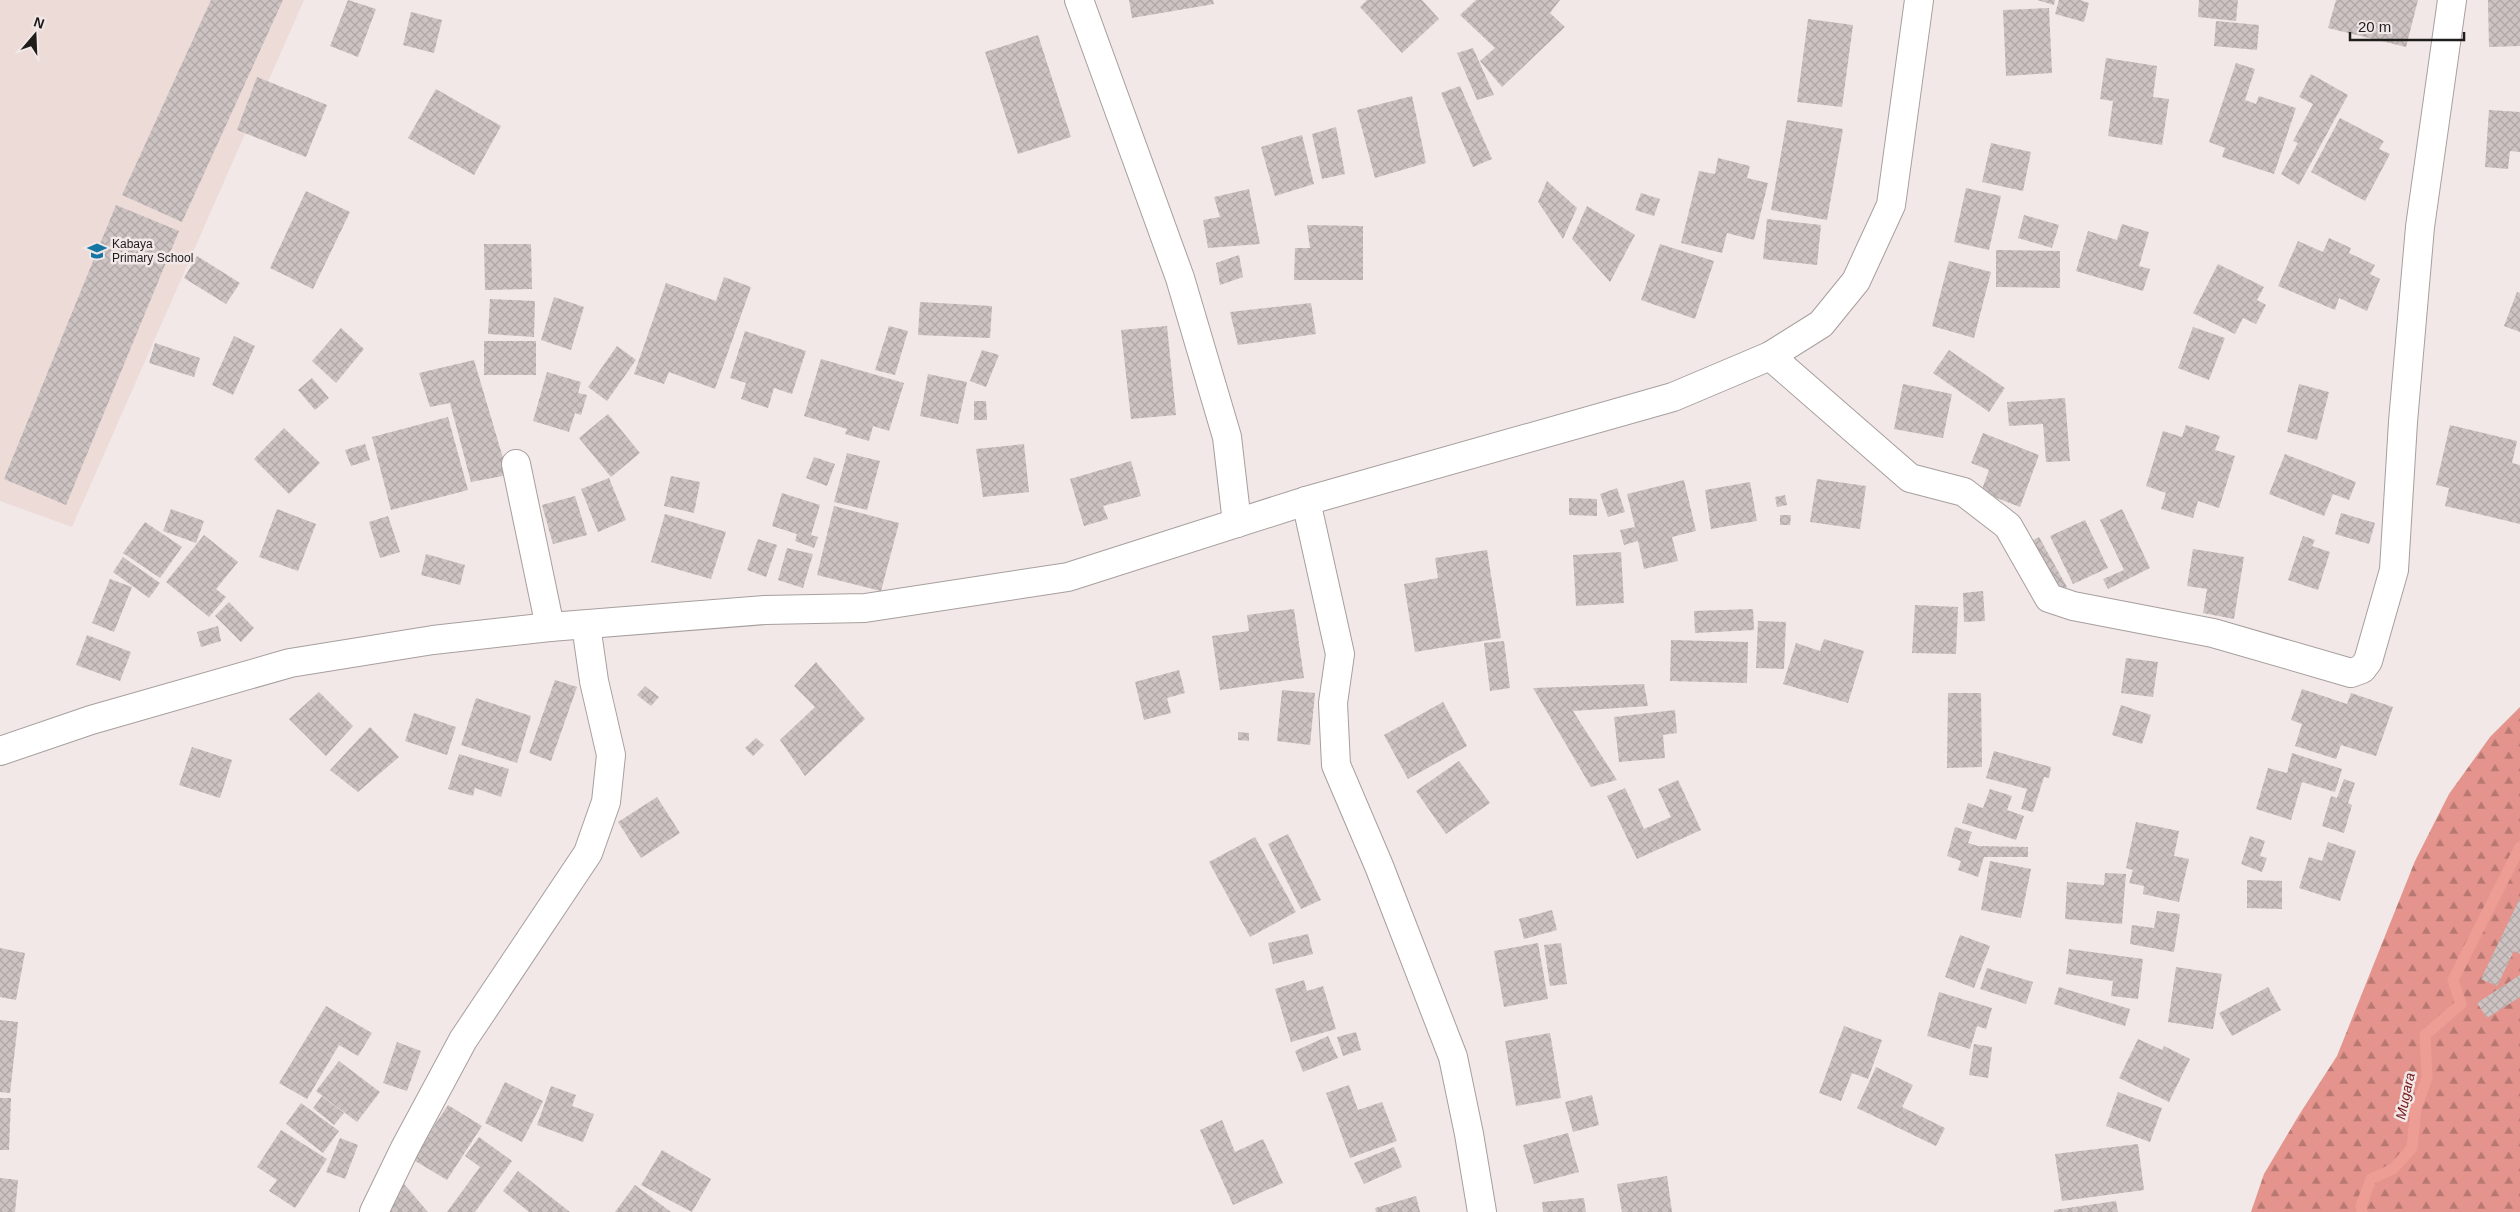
<svg xmlns="http://www.w3.org/2000/svg" width="2520" height="1212" font-family="Helvetica,sans-serif">
<defs>
<pattern id="forest-firs" width="22" height="20" patternUnits="userSpaceOnUse" patternTransform="scale(1.25)"><rect width="22" height="20" fill="#e4948d"/><path d="M5 1l3.5 6h-7zM16 11l3.5 6h-7z" fill="#b87872"/></pattern>
<pattern id="building-cross-hatch" width="8" height="8" patternUnits="userSpaceOnUse" patternTransform="scale(1.25)"><rect width="8" height="8" fill="#ccc3c2"/><path d="M0 0l8 8M0 8l8-8" fill="none" stroke="#afa7a6"/></pattern>
</defs>
<rect width="100%" height="100%" fill="#f1e8e7"/>
<!-- built -->
<path fill="#eddbd8" d="M0,0H304L72,527L0,501Z"/>
<!-- forest -->
<path fill="url(#forest-firs)" d="M2520,707V1212H2251L2264,1174L2299,1115L2337,1056L2415,861L2449,794L2490,737Z"/>
<g fill="none" stroke-linecap="round" stroke-linejoin="round">
<!-- stream -->
<path stroke="#ee9d95" stroke-width="11" d="M2362,1212L2361,1206L2371,1179L2393,1169L2412,1148L2416,1108L2427,1078L2425,1035L2461,1004L2453,980L2520,847"/>
</g>
<!-- building -->
<g fill="url(#building-cross-hatch)">
<path d="M211,0H283L182,222L122,195Z"/>
<path d="M348,0L376,9L358,57L330,46Z"/>
<path d="M1129,0H1213L1214,4L1132,18Z"/>
<path d="M1367,0H1422L1439,19L1402,53L1360,7Z"/>
<path d="M1476,0H1560L1550,13L1565,27L1502,87L1480,61L1495,48L1460,15Z"/>
<path d="M2037,0H2055L2054,5Z"/>
<path d="M2059,0H2080L2089,3L2084,22L2055,14Z"/>
<path d="M2199,0H2238L2236,21L2198,17Z"/>
<path d="M2336,0H2418L2406,47L2328,28Z"/>
<path d="M2488,0H2520V46L2489,47Z"/>
<path d="M2049,8L2052,73L2006,76L2003,10Z"/>
<path d="M411,12L442,20L434,53L403,45Z"/>
<path d="M1808,19L1853,25L1842,107L1797,102Z"/>
<path d="M2216,21L2259,25L2257,50L2214,46Z"/>
<path d="M1038,35L1071,137L1018,154L985,52Z"/>
<path d="M1473,48L1494,95L1477,100L1457,53Z"/>
<path d="M2106,58L2157,66L2153,97L2169,99L2162,145L2108,136L2113,101L2100,99Z"/>
<path d="M2236,63L2255,69L2245,100L2256,104L2259,96L2296,108L2274,174L2222,157L2225,148L2209,142Z"/>
<path d="M2311,74L2348,95L2299,185L2281,174L2298,143L2293,141L2313,104L2299,97Z"/>
<path d="M257,77L327,105L306,157L237,130Z"/>
<path d="M1460,86L1492,159L1473,167L1441,93Z"/>
<path d="M436,89L501,126L474,175L408,138Z"/>
<path d="M1412,96L1426,163L1375,178L1357,110Z"/>
<path d="M2489,110L2520,112V152L2510,151L2508,169L2485,167Z"/>
<path d="M2340,118L2384,141L2379,149L2390,154L2365,201L2311,172Z"/>
<path d="M1787,120L1843,129L1827,220L1771,210Z"/>
<path d="M1336,127L1345,174L1322,179L1312,134Z"/>
<path d="M1302,135L1314,184L1275,196L1261,147Z"/>
<path d="M1991,143L2031,152L2023,191L1982,182Z"/>
<path d="M1718,158L1750,166L1747,178L1768,183L1754,240L1727,233L1722,253L1681,243L1699,171L1715,174Z"/>
<path d="M1547,181L1577,208L1563,239L1538,202Z"/>
<path d="M1966,188L2001,196L1989,250L1954,242Z"/>
<path d="M1249,189L1260,244L1208,248L1203,220L1220,217L1214,197Z"/>
<path d="M306,191L350,212L313,289L270,268Z"/>
<path d="M1641,193L1660,199L1654,216L1635,210Z"/>
<path d="M116,205L179,231L66,505L4,479Z"/>
<path d="M1587,206L1635,235L1610,282L1572,239Z"/>
<path d="M2024,215L2059,225L2052,248L2018,238Z"/>
<path d="M1767,219L1821,225L1817,265L1763,259Z"/>
<path d="M2122,224L2149,232L2139,266L2150,269L2143,291L2076,271L2088,231L2117,240Z"/>
<path d="M1307,225L1363,226V280H1294L1295,248H1310Z"/>
<path d="M2329,238L2351,248L2349,253L2375,265L2370,274L2380,279L2367,311L2339,298L2335,310L2278,286L2298,241L2323,252Z"/>
<path d="M484,244H531L532,289L485,290Z"/>
<path d="M1660,244L1714,261L1695,319L1641,300Z"/>
<path d="M1996,250L2060,251V288L1996,287Z"/>
<path d="M1239,255L1243,277L1220,285L1216,263Z"/>
<path d="M197,256L240,283L226,304L184,278Z"/>
<path d="M1949,261L1991,272L1974,338L1932,326Z"/>
<path d="M2218,264L2264,287L2257,300L2266,305L2256,324L2243,318L2235,334L2193,313Z"/>
<path d="M724,277L751,287L715,389L669,372L664,384L634,374L666,283L716,301Z"/>
<path d="M2517,292L2520,293V332L2504,326Z"/>
<path d="M554,297L584,307L571,350L541,340Z"/>
<path d="M490,299L535,301L534,337L488,334Z"/>
<path d="M920,302L992,306L990,338L918,335Z"/>
<path d="M1311,303L1316,334L1238,345L1230,312Z"/>
<path d="M889,326L908,331L895,375L875,370Z"/>
<path d="M1167,326L1176,415L1131,419L1121,330Z"/>
<path d="M2193,327L2225,338L2209,380L2178,368Z"/>
<path d="M341,328L364,349L336,383L312,361Z"/>
<path d="M745,331L806,351L792,394L774,388L768,408L741,399L746,383L730,378Z"/>
<path d="M234,336L255,346L233,395L212,385Z"/>
<rect x="484" y="341" width="52" height="34"/>
<path d="M155,343L200,358L194,377L149,363Z"/>
<path d="M617,346L636,360L607,401L588,387Z"/>
<path d="M982,350L999,355L986,387L970,381Z"/>
<path d="M1949,350L2005,388L1989,412L1933,373Z"/>
<path d="M821,359L904,383L889,431L873,426L869,441L845,434L847,429L804,416Z"/>
<path d="M474,360L508,475L471,482L450,403L430,407L419,373Z"/>
<path d="M547,372L581,382L578,393L587,395L581,415L575,413L569,432L533,421Z"/>
<path d="M928,374L967,382L958,424L920,416Z"/>
<path d="M312,378L329,398L315,410L298,390Z"/>
<path d="M1903,384L1952,394L1943,438L1894,429Z"/>
<path d="M2299,384L2329,392L2317,440L2287,432Z"/>
<path d="M2065,398L2070,461L2046,462L2043,424L2009,426L2007,402Z"/>
<path d="M974,401H986L987,420H974Z"/>
<path d="M608,414L640,453L611,477L579,438Z"/>
<path d="M448,417L468,490L391,510L372,437Z"/>
<path d="M2186,425L2220,436L2215,450L2235,456L2219,508L2198,501L2193,518L2161,509L2166,493L2146,486L2163,431L2182,437Z"/>
<path d="M2450,425L2517,441L2512,463L2520,465V524L2445,506L2449,488L2436,485Z"/>
<path d="M284,428L320,463L289,494L254,459Z"/>
<path d="M1983,433L2039,455L2020,507L1981,492L1989,470L1971,463Z"/>
<path d="M365,444L370,460L351,466L345,450Z"/>
<path d="M1024,444L1029,492L983,497L976,449Z"/>
<path d="M847,453L880,461L867,510L834,502Z"/>
<path d="M2285,454L2356,482L2349,500L2333,494L2324,516L2269,494Z"/>
<path d="M814,457L835,464L827,486L806,478Z"/>
<path d="M1131,461L1141,496L1103,506L1108,519L1084,526L1070,479Z"/>
<path d="M671,476L700,482L694,513L664,506Z"/>
<path d="M609,478L626,520L598,532L581,489Z"/>
<path d="M1817,479L1866,486L1860,529L1810,522Z"/>
<path d="M1684,480L1696,531L1672,537L1678,561L1644,569L1638,541L1624,545L1620,530L1635,527L1627,494Z"/>
<path d="M1750,482L1757,521L1711,529L1705,490Z"/>
<path d="M1617,488L1625,512L1608,517L1600,494Z"/>
<path d="M782,493L820,505L811,535L818,537L814,548L795,541L797,534L772,526Z"/>
<path d="M1785,495L1787,505L1777,507L1775,497Z"/>
<path d="M575,496L587,535L553,544L542,505Z"/>
<path d="M1569,498L1597,499V516L1569,515Z"/>
<path d="M834,506L899,523L881,591L817,575Z"/>
<path d="M171,509L204,521L196,543L163,531Z"/>
<path d="M277,509L316,524L298,571L259,557Z"/>
<path d="M2122,509L2150,568L2108,589L2103,579L2124,570L2100,520Z"/>
<path d="M2341,513L2375,523L2369,544L2335,534Z"/>
<path d="M665,514L726,532L711,579L651,562Z"/>
<path d="M1780,515H1791L1790,525H1780Z"/>
<path d="M388,516L400,552L380,558L369,522Z"/>
<path d="M2085,520L2108,568L2073,584L2050,536Z"/>
<path d="M145,522L182,547L160,578L123,553Z"/>
<path d="M204,535L238,562L216,589L226,597L209,617L166,582Z"/>
<path d="M2303,536L2315,540L2312,546L2330,552L2318,590L2288,580Z"/>
<path d="M2039,537L2067,587L2053,594L2026,544Z"/>
<path d="M758,539L777,545L766,577L747,570Z"/>
<path d="M787,548L813,554L803,588L778,580Z"/>
<path d="M2193,549L2244,557L2234,619L2203,613L2207,589L2187,586Z"/>
<path d="M1487,550L1501,638L1415,652L1404,584L1438,578L1435,558Z"/>
<path d="M1621,552L1624,603L1576,606L1573,555Z"/>
<path d="M426,554L465,565L460,585L421,575Z"/>
<path d="M123,557L160,583L149,598L113,572Z"/>
<path d="M110,579L132,587L114,632L92,623Z"/>
<path d="M1983,591L1985,621L1964,622L1963,593Z"/>
<path d="M229,602L254,628L241,642L215,616Z"/>
<path d="M1915,605L1958,607L1956,654L1912,653Z"/>
<path d="M1294,609L1304,678L1220,690L1212,636L1249,631L1247,615Z"/>
<path d="M1753,609L1754,630L1695,633L1694,611Z"/>
<path d="M1758,621L1786,622L1784,669L1756,668Z"/>
<path d="M218,626L221,641L201,647L197,632Z"/>
<path d="M87,635L131,652L120,681L76,665Z"/>
<path d="M1824,639L1864,651L1848,703L1783,684L1796,643L1820,651Z"/>
<path d="M1671,640L1748,642L1747,683L1670,681Z"/>
<path d="M1504,641L1510,688L1490,691L1484,643Z"/>
<path d="M2126,658L2158,662L2153,697L2121,693Z"/>
<path d="M816,662L865,719L805,776L780,740L815,707L794,686Z"/>
<path d="M1179,670L1185,693L1167,698L1171,713L1144,720L1135,682Z"/>
<path d="M555,680L577,687L551,761L529,753Z"/>
<path d="M1644,684L1648,706L1573,711L1617,780L1591,787L1533,688Z"/>
<path d="M645,686L659,697L651,706L637,695Z"/>
<path d="M2302,689L2347,704L2351,693L2393,707L2376,756L2341,745L2336,759L2295,746L2302,724L2291,720Z"/>
<path d="M1282,690L1315,693L1310,745L1277,741Z"/>
<path d="M319,692L353,726L326,756L289,719Z"/>
<path d="M1948,693H1981L1982,767L1947,768Z"/>
<path d="M476,698L531,716L517,763L461,745Z"/>
<path d="M1443,702L1467,746L1408,779L1384,735Z"/>
<path d="M2121,705L2151,715L2142,744L2112,735Z"/>
<path d="M1675,710L1677,733L1663,735L1665,758L1619,762L1614,717Z"/>
<path d="M414,713L456,727L447,755L405,741Z"/>
<path d="M370,727L399,757L358,792L330,770Z"/>
<path d="M1238,732L1249,733V741L1238,740Z"/>
<path d="M756,738L764,745L753,756L745,748Z"/>
<path d="M192,747L232,760L220,798L179,785Z"/>
<path d="M1994,751L2051,767L2049,778L2044,777L2033,812L2021,809L2027,789L1986,778Z"/>
<path d="M2292,753L2342,769L2335,792L2302,782L2291,820L2256,809L2268,768L2287,773Z"/>
<path d="M459,754L509,769L501,797L475,788L473,796L448,789Z"/>
<path d="M1459,761L1490,803L1446,834L1416,791Z"/>
<path d="M2344,779L2355,783L2348,803L2352,805L2344,833L2322,826L2331,796L2337,798Z"/>
<path d="M1678,780L1701,830L1637,859L1607,796L1625,788L1644,829L1671,817L1658,789Z"/>
<path d="M1990,789L2012,796L2007,810L2024,816L2016,840L1962,823L1968,803L1983,808Z"/>
<path d="M657,797L680,833L641,858L618,822Z"/>
<path d="M2136,822L2179,831L2174,856L2189,859L2179,902L2143,894L2144,886L2129,883L2133,870L2126,868Z"/>
<path d="M1955,827L1972,832L1968,843L1978,846L2028,847V857H1984L1978,877L1958,870L1961,861L1947,856Z"/>
<path d="M1288,834L1321,900L1301,909L1268,844Z"/>
<path d="M2250,836L2265,841L2260,856L2267,858L2262,872L2241,864Z"/>
<path d="M1255,837L1296,912L1250,937L1209,862Z"/>
<path d="M2328,842L2356,851L2340,901L2299,888L2309,857L2322,861Z"/>
<path d="M1990,861L2031,869L2021,918L1981,910Z"/>
<path d="M2105,873L2126,874L2122,924L2065,919L2067,882L2104,885Z"/>
<path d="M2247,880L2282,881V909L2247,908Z"/>
<path d="M2520,898V954L2514,951L2497,986L2481,979Z"/>
<path d="M1552,910L1557,930L1524,939L1519,919Z"/>
<path d="M2157,911L2180,914L2174,952L2130,944L2132,925L2154,928Z"/>
<path d="M1308,934L1313,954L1273,964L1268,943Z"/>
<path d="M1960,935L1990,946L1974,988L1945,977Z"/>
<path d="M1538,943L1548,999L1504,1007L1494,951Z"/>
<path d="M1561,943L1567,984L1550,986L1544,945Z"/>
<path d="M0,948L25,953L16,1000L0,997Z"/>
<path d="M2069,949L2143,959L2138,999L2111,996L2113,981L2066,974Z"/>
<path d="M2176,967L2222,974L2213,1029L2168,1022Z"/>
<path d="M1987,968L2033,982L2026,1004L1980,989Z"/>
<path d="M2520,975V997L2487,1018L2477,1003Z"/>
<path d="M1304,980L1307,991L1323,986L1336,1029L1291,1042L1275,989Z"/>
<path d="M2059,987L2130,1009L2125,1026L2054,1004Z"/>
<path d="M2268,987L2281,1010L2232,1036L2219,1013Z"/>
<path d="M1939,992L1992,1008L1986,1029L1977,1026L1970,1049L1927,1036Z"/>
<path d="M326,1006L372,1033L358,1056L339,1045L307,1099L279,1083Z"/>
<path d="M0,1020L18,1022L10,1093L0,1092Z"/>
<path d="M1844,1026L1882,1040L1868,1079L1852,1073L1841,1101L1819,1093Z"/>
<path d="M1356,1032L1361,1050L1343,1056L1337,1037Z"/>
<path d="M1550,1033L1561,1098L1516,1106L1505,1041Z"/>
<path d="M1328,1036L1338,1058L1303,1072L1295,1051Z"/>
<path d="M2138,1039L2162,1050L2164,1046L2190,1059L2169,1102L2119,1078Z"/>
<path d="M397,1042L421,1051L407,1091L383,1083Z"/>
<path d="M1974,1044L1992,1047L1988,1078L1969,1075Z"/>
<path d="M339,1061L380,1092L357,1122L316,1091Z"/>
<path d="M1876,1067L1913,1085L1902,1107L1945,1128L1936,1146L1857,1108Z"/>
<path d="M505,1082L543,1101L522,1142L485,1123Z"/>
<path d="M1349,1085L1358,1110L1382,1102L1397,1141L1350,1158L1326,1093Z"/>
<path d="M551,1086L576,1095L572,1106L594,1114L583,1142L537,1125Z"/>
<path d="M2118,1092L2162,1108L2150,1142L2106,1126Z"/>
<path d="M1592,1095L1599,1125L1573,1132L1565,1102Z"/>
<path d="M322,1096L344,1113L334,1125L313,1108Z"/>
<path d="M0,1098H11L9,1150H0Z"/>
<path d="M301,1103L339,1131L323,1153L286,1124Z"/>
<path d="M448,1105L482,1126L447,1180L412,1159Z"/>
<path d="M1222,1120L1235,1152L1263,1139L1283,1183L1233,1205L1200,1130Z"/>
<path d="M281,1130L327,1159L295,1208L269,1191L277,1180L257,1167Z"/>
<path d="M1568,1133L1579,1172L1534,1184L1523,1145Z"/>
<path d="M479,1137L512,1161L475,1212H447L480,1167L465,1156Z"/>
<path d="M340,1138L358,1145L345,1179L326,1172Z"/>
<path d="M2138,1144L2144,1190L2062,1201L2055,1154Z"/>
<path d="M1394,1147L1402,1167L1364,1184L1354,1163Z"/>
<path d="M662,1150L711,1179L692,1212L641,1185Z"/>
<path d="M518,1171L570,1212H529L503,1191Z"/>
<path d="M1667,1176L1672,1212H1622L1617,1184Z"/>
<path d="M0,1178L18,1180L15,1212H0Z"/>
<path d="M404,1184L428,1212H388Z"/>
<path d="M635,1185L671,1212H615Z"/>
<path d="M1416,1196L1420,1212H1376L1375,1208Z"/>
<path d="M1584,1198L1586,1212H1543L1542,1202Z"/>
<path d="M2116,1201L2118,1212H2054V1210Z"/>
</g>
<g fill="none" stroke-linecap="round" stroke-linejoin="round">
<!-- minor casing -->
<g stroke="#a79f9e" stroke-width="30">
<g id="minor">
<path d="M1079,0L1180,278L1227,437L1237,523"/>
<path d="M1770,356L1910,478L1964,492L2008,526L2049,598L2073,606L2213,633L2351,673L2362,669L2368,661L2394,570L2403,422L2420,227L2452,0"/>
<path d="M516,464L550,627"/>
<path d="M1306,501L1340,654L1333,703L1336,765L1379,866L1453,1057L1469,1134L1482,1212"/>
<path d="M0,751L91,720L290,663L433,640L550,627L765,610L865,608L1068,577L1306,501L1673,397L1770,356L1821,324L1856,281L1891,205L1919,0"/>
<path d="M374,1212L405,1148L463,1040L588,853L606,802L611,755L594,681L586,625"/>
</g>
</g>
<!-- minor -->
<use href="#minor" stroke="#fff" stroke-width="28"/>
</g>
<!-- icons -->
<defs>
<g id="school-bare" transform="scale(1.5)"><path d="M0-5L7-2L0 1L-7-2ZM-4 1L0 2.5L4 1V4Q0 6-4 4Z" fill="#1576a3" stroke="#f1e8e7" stroke-width="2.5" paint-order="stroke"/></g>
</defs>
<g fill-rule="evenodd">
<use href="#school-bare" x="97" y="251"/>
</g>
<g text-anchor="middle" stroke-width="5" stroke-linejoin="round" paint-order="stroke">
<!-- poi labels -->
<g font-size="12" fill="#1f1c1c" stroke="#f1e8e7" text-anchor="start">
<text x="112" y="248">Kabaya<tspan x="112" dy="14">Primary School</tspan></text>
</g>
<!-- water labels -->
<g font-size="14" font-style="italic" fill="#741617" stroke="#f1e8e7">
<text transform="translate(2405 1096) rotate(-78)" y="5">Mugara</text>
</g>
</g>
<!-- north arrow -->
<g transform="translate(35 35) rotate(19)" stroke="#f1e8e7" stroke-width="4" paint-order="stroke">
<path d="M0-4L9 19L0 12L-9 19Z" fill="#1f1c1c"/>
<text y="-8" font-size="14" font-weight="bold" text-anchor="middle" fill="#1f1c1c">N</text>
</g>
<!-- scale -->
<path d="M2350 32v8h114v-8" fill="none" stroke="#1f1c1c" stroke-width="2.5"/>
<text x="2358" y="32" font-size="15" fill="#1f1c1c" stroke="#f1e8e7" stroke-width="4" paint-order="stroke">20 m</text>
</svg>
